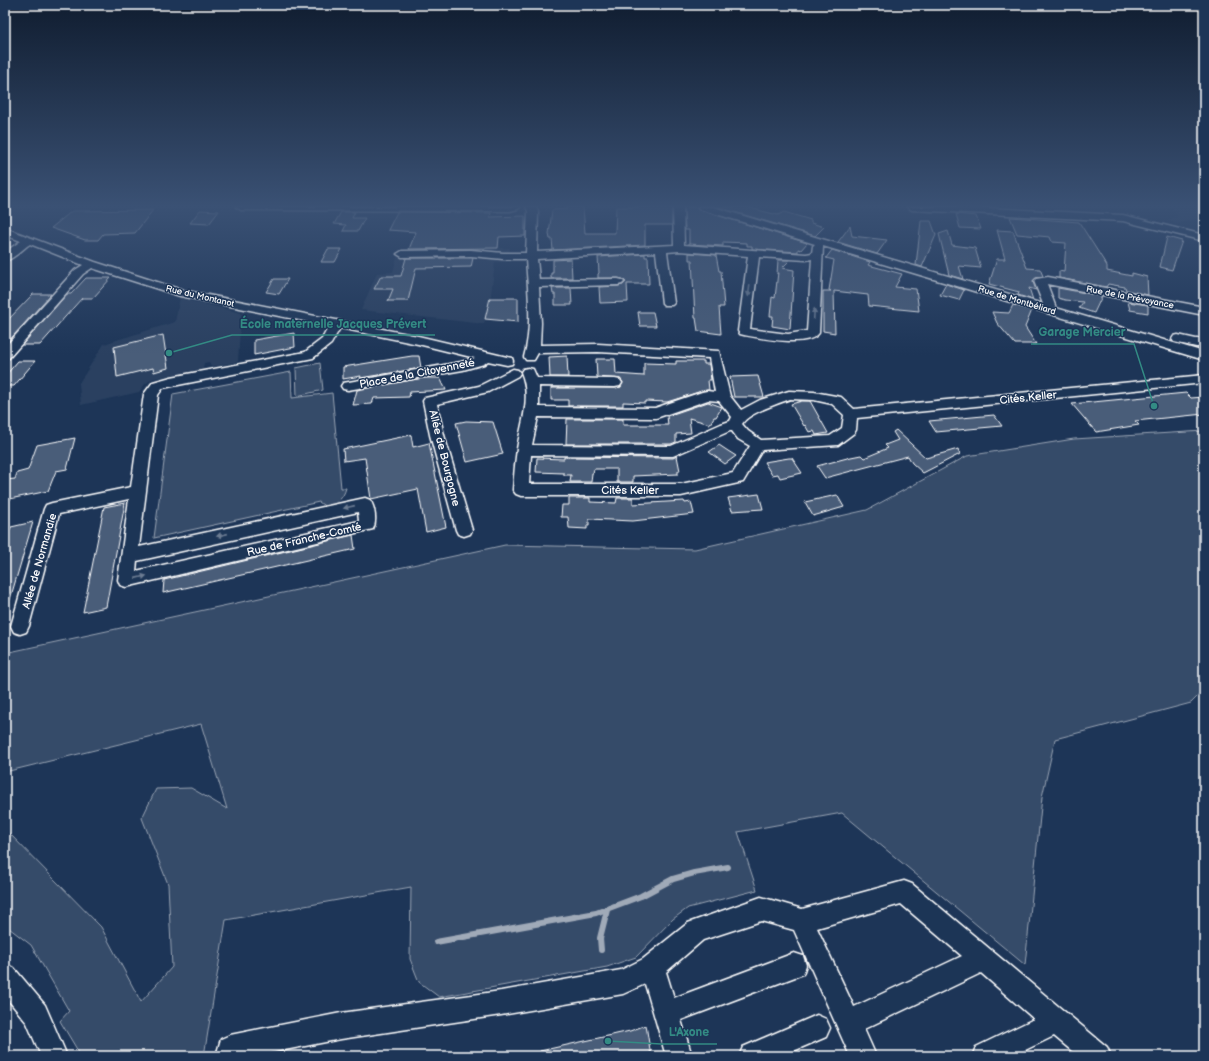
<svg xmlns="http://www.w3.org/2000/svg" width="1209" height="1061" font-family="'Balsamiq Sans',sans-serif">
<rect width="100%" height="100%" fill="#1d3557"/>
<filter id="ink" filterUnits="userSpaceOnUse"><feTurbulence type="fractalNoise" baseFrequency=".025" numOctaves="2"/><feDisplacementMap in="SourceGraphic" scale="8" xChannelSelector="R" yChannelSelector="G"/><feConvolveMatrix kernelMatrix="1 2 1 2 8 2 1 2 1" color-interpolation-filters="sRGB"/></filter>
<g filter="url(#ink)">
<!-- built -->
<g fill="#2a4161">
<path d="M1171,207H1204V217L1176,224L1168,220L1178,216Z"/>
<path d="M510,248L507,262H495L491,294L484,324L361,310L377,273L393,272L399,250Z"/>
<path d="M180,298L241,313L238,362L211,367L209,362L204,363L203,369L152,379L145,384L139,392L81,405L79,383L104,344L175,322Z"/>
</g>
<!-- green -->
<g fill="#364b69" stroke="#9aa5b4">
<path d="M320,363L323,390L297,396L296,368Z"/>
<path d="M291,372L292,398L332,393L341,488H346C343,499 337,503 327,508L319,502L154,538L173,394Z"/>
<path d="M1204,431V690L1191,703L1055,739L1042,797L1025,965L842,813L738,832L757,890L688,908L673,919L636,957L607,967L439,997L419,982L410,959L411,887L226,920L204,1056H81L60,1021L69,1011L31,945L5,925V831H7L101,927L141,1002L172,967L168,884L142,818L156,789L191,788L227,809L201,724L5,772V653L505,545L695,549L867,510L967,456L1074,439Z"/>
</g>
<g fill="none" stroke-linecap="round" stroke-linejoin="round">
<!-- stream -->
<g stroke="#a0aab8" stroke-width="6">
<path d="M436,942L596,913L641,896L673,879L694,873L728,867"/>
<path d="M601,950L600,938L607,910"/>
</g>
</g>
<!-- building -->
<g fill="#4a5d79" stroke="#fff">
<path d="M567,207H583L585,233H615L616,207H672V225H645V245L553,250L552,239H550L549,234L552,210L567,209Z"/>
<path d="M684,207H697L700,210L807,243L801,250L798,249V252L752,249V246H747V243L723,242V246L689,244V230H685Z"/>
<path d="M718,207H746L778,215L784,212L811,220V223L824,227L815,236Z"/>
<path d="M153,210L135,233L103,234L98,240H85L51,228L72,211Z"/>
<path d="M200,210L219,211L209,224L190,223Z"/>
<path d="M341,212H355L352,218H365L358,231H343L346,225L334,224Z"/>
<path d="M397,212L491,213L490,217L525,216V236L499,237L498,248L409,249L416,232L388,230Z"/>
<path d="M956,214L976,216L981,229L960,228Z"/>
<path d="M1010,217L1079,222L1107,266V271L1132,276V273L1147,277L1148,295L1126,290L1125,287L1108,284L1106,287L1059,278V271L1064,272L1066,243L1052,242L1050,237L1017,234Z"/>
<path d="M921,221H931L936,235L922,267L916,265Z"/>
<path d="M850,226L852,236L887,240L877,254L838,242Z"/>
<path d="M997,230L1013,231L1027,268L1040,269L1043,276L1036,278L1033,282L1036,290L1029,288L1033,300L1018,295L1019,292L989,284L997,259H1005Z"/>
<path d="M948,231L952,245L975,248L981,268L959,266L963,279L949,275L939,234Z"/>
<path d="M1167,237L1182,241L1172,270L1160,267Z"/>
<path d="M328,249H342L335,262H321Z"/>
<path d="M832,250L870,262L868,265L902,274L895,287L916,289L919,311L869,306L868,295L834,291L835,333L823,331V291H831L829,290L834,260L826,258Z"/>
<path d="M689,253L716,255L719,271H721L724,307H719L721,334L698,331L696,318H695L692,260H689Z"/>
<path d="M645,254V257H648L649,284H627L628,302L600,303L599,287L618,286L623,285L626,282L623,279L618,278H598V274L599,273L598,257Z"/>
<path d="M406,258H473L471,267L416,268L408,301H388L393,289H374L381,276H401Z"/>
<path d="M571,259L572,278H551V273H553V260Z"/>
<path d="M778,260H790L782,268L794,270L790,329L772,326L773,316H770L772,297L775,298L778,272L777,274Z"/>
<path d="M86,278H111L93,298H82L40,345H22L67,294H71Z"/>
<path d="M274,279H288L279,294L266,292Z"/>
<path d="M946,284L964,290L959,300L940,295Z"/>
<path d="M552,288H571L572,305H555V294H553Z"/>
<path d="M1058,288L1102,296L1094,313L1079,308L1083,302L1065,300L1058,298Z"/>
<path d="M33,294H51L5,345V323Z"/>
<path d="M490,298H518V322L485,319Z"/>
<path d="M1128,302L1148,305V313L1130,310Z"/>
<path d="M1013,305L1032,310L1025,327L1036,344H1015L997,323L992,312L1009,313Z"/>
<path d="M638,312H653L656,326H640Z"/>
<path d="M294,333L295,347L254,355V340Z"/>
<path d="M163,335L168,368L154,372L153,368L117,377L114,347Z"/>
<path d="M412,356H419L421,368L360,378L361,376L343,379V367Z"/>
<path d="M567,356L568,377H550L549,357Z"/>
<path d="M596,359H615L616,374L644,376V363L676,364V361H704V364H709L711,380H708L709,390L702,391L667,402L645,401V403L623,402V406H568V400H551V388H615L621,387L623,382L620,379L597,377Z"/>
<path d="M18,361H35L14,386H5V376Z"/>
<path d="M758,376L764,397H734L730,377Z"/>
<path d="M423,378H440L446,390L410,392L409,397L374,398L372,404L353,405L357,390Z"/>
<path d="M1186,393L1191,398L1204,397V414L1135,421L1139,425L1096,432L1072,404Z"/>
<path d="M802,401H810L828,433L816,435L814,431L809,432L805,425L804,426L791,404Z"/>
<path d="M708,402L722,407L716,417H714L710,424L689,418L691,433L676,434V442L671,444H566L567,419H623V425H668L667,416Z"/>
<path d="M994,415L1002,426L936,432L929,421Z"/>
<path d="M466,421L493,422L503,454L467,462L456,423Z"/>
<path d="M896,430L926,458L958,449L960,454L923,473L912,463L908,456L825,478L817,466L851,457L861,455L864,458L888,448L885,445L898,440L893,432Z"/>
<path d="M411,435L413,447L429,443L446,527L426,532L418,489L371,499L365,458L344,461L343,449Z"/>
<path d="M75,438L67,469L56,471L48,491L5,500V480L15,479L17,473L28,470L37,445Z"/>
<path d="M719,445L728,451L736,456L725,464L709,452Z"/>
<path d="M677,456L680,471H678V474L633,476V482H617V469H594L593,473H592L591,482H570L571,475H564V473L536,472L537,458L564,459V457L673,458Z"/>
<path d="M789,458H792L802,473L780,478L778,474L772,475L764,462Z"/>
<path d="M759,494L763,509L732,511L728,498Z"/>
<path d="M837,495L844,507L813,516L805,502Z"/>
<path d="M569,498H590V502L616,503L617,498H633V504L684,501L685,503L691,502L694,514L633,521L589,519V525H587V529L569,528L568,517H561L562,505H569Z"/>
<path d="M125,503L106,607L83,612L104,507Z"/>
<path d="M33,522L8,606H5V540L11,527Z"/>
<path d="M353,535L355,549L163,593L164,580Z"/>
<path d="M646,1025L651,1056H541L540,1051L630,1031Z"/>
</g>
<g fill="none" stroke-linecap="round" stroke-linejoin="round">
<!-- minor casing -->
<g stroke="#fff" stroke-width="3">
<g id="minor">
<path d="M236,207H520L518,209L510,211L241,210Z"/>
<path d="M526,207H536L538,211L537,252L674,245L673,207H683L684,245L806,254L812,253L813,246L815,244L700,209L698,207H713L1043,304L1034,281L1036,279L1048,277L1204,307V315L1047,284L1056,308L1204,352V360L823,246L819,333C809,348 760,338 744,335L740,334L738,331L748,256L679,251L667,252L674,303L672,305H664L662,303L656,252L537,259L539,280L618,279L622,280L624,282L622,284L618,285L539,287L541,323L540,345L598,344L719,351L730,396L741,410L760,400L789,391L814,392L841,397L854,409L1204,375V383L857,418L856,430L854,433L838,445L762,450L743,482L681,496H521L516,494L513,490C514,476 515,463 517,449C521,423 532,398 521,372L523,369L528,368L533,369L537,378L615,379L620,380L622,383L620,386L615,387L539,386V407L655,408L702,392L707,391L715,392L709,358L598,352L538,353L534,360H526L524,357C533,325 528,292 526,259H503L471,256L402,257L397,254L402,251L471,250L503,253H526L528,211ZM759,257L806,260L812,259L807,331L788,334L750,329ZM790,399L814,400L832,404L844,415L842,428L830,436L761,440L748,431L742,424C748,413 777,404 790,399ZM708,400L719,401L732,417L730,421L721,424L671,446L532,445L538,417L656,418ZM730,431H732L738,439L750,446L733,473L681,484H529L531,455L673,456Z"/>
<path d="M907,207H967L1123,215L1204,235V241L1123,221L912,210Z"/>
<path d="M5,228L95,262L182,290L418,336L507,357L512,358L513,361L512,364L507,365L488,361L484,364L463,370L348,390L343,389L341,386L343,383L461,362L475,358L418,344L340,328L331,344L313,358L163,388L158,395L139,547L365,498L370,500C375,507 377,522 373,529L126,587L120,585L118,580L129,499L59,514L29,626L26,632L20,634L14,632L11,626L44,509L46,505L52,503L131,487L144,394L153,382L171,377L305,352L322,339L329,326L180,296L92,268L83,274L9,358L5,359V347L75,270L83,265L30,244C22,249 14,259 5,261V252L21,241L5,235ZM358,512L359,521L136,571L137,561Z"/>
<path d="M1178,335L1196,339H1204V347H1196L1174,342L1172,339L1174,336Z"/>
<path d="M513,369L518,370L520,373L518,376L488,392L437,404L444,435L472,530L470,534L464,536L458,534L456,530L430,435L423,401L425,398L479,386Z"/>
<path d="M904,881L912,884L1107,1047L1111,1056H1078L1054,1036L1013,1056H972L976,1047L1034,1019L981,973L864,1029L876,1056H850L794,930L761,921L703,940L666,972L674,998L794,953L803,956L806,965L803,974L681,1020L692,1056H666L645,984L623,994L501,1015L341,1039L254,1056H216L221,1039L230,1035L341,1013L501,991L621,970L643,959L688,923L761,897L802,909ZM901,904L962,956L854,1007L817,928Z"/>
<path d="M5,965L14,968L45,1005L67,1056H41L27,1023L5,996Z"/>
<path d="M817,1015L826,1019L830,1028L826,1037L782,1056H739L743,1047Z"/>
</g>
</g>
<!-- minor -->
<use href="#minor" fill="#1d3557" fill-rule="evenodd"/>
</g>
<!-- one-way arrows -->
<defs><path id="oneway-solid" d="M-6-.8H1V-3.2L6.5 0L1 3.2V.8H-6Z"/></defs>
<g fill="#6c7c92">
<use href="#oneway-solid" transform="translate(749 291) rotate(98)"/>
<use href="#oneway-solid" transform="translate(814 314) rotate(-87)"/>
<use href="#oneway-solid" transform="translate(349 507) rotate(167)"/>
<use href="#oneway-solid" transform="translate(222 535) rotate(167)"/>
<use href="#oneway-solid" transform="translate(141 577) rotate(-13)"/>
</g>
</g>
<!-- sky -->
<linearGradient id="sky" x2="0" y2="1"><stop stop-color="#101d30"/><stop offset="0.58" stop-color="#3a5174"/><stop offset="1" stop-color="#3a5174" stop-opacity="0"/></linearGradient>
<rect width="1209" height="355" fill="url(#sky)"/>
<g text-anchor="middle" stroke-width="3" stroke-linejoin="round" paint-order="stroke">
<!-- far-street labels -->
<g font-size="9" fill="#fff" stroke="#1d3557">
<text transform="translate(200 296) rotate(13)" y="3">Rue du Montanot</text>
<text transform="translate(1130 297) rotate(11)" y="3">Rue de la Prévoyance</text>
<text transform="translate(1017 300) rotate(17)" y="3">Rue de Montbéliard</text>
</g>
<!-- street labels -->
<g font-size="11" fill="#fff" stroke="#1d3557">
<text transform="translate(417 373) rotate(-11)" y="4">Place de la Citoyenneté</text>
<text transform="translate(1028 397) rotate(-6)" y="4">Cités Keller</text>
<text transform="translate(445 458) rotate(76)" y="4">Allée de Bourgogne</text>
<text x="630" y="494">Cités Keller</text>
<text transform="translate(304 539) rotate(-13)" y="4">Rue de Franche-Comté</text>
<text transform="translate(39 561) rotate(-74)" y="4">Allée de Normandie</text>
</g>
</g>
<!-- callouts -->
<path fill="none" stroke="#338b84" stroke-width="1.5" d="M169 353L232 335H435M1154 406L1134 344H1031M608 1041L661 1044H717"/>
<g fill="#338b84" stroke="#1d3557" stroke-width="1.5">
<circle cx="169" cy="353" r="4"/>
<circle cx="1154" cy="406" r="4"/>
<circle cx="608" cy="1041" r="4"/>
</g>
<g font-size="12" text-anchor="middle" font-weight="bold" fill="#338b84" stroke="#1d3557" stroke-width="3" stroke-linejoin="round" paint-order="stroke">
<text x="333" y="328">École maternelle Jacques Prévert</text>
<text x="1082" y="336">Garage Mercier</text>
<text x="689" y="1036">L'Axone</text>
</g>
<!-- margin -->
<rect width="1209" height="1061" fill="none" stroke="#1d3557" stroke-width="20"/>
<rect x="10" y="10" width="1189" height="1041" fill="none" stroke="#fff" stroke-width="1.5" filter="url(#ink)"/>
</svg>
